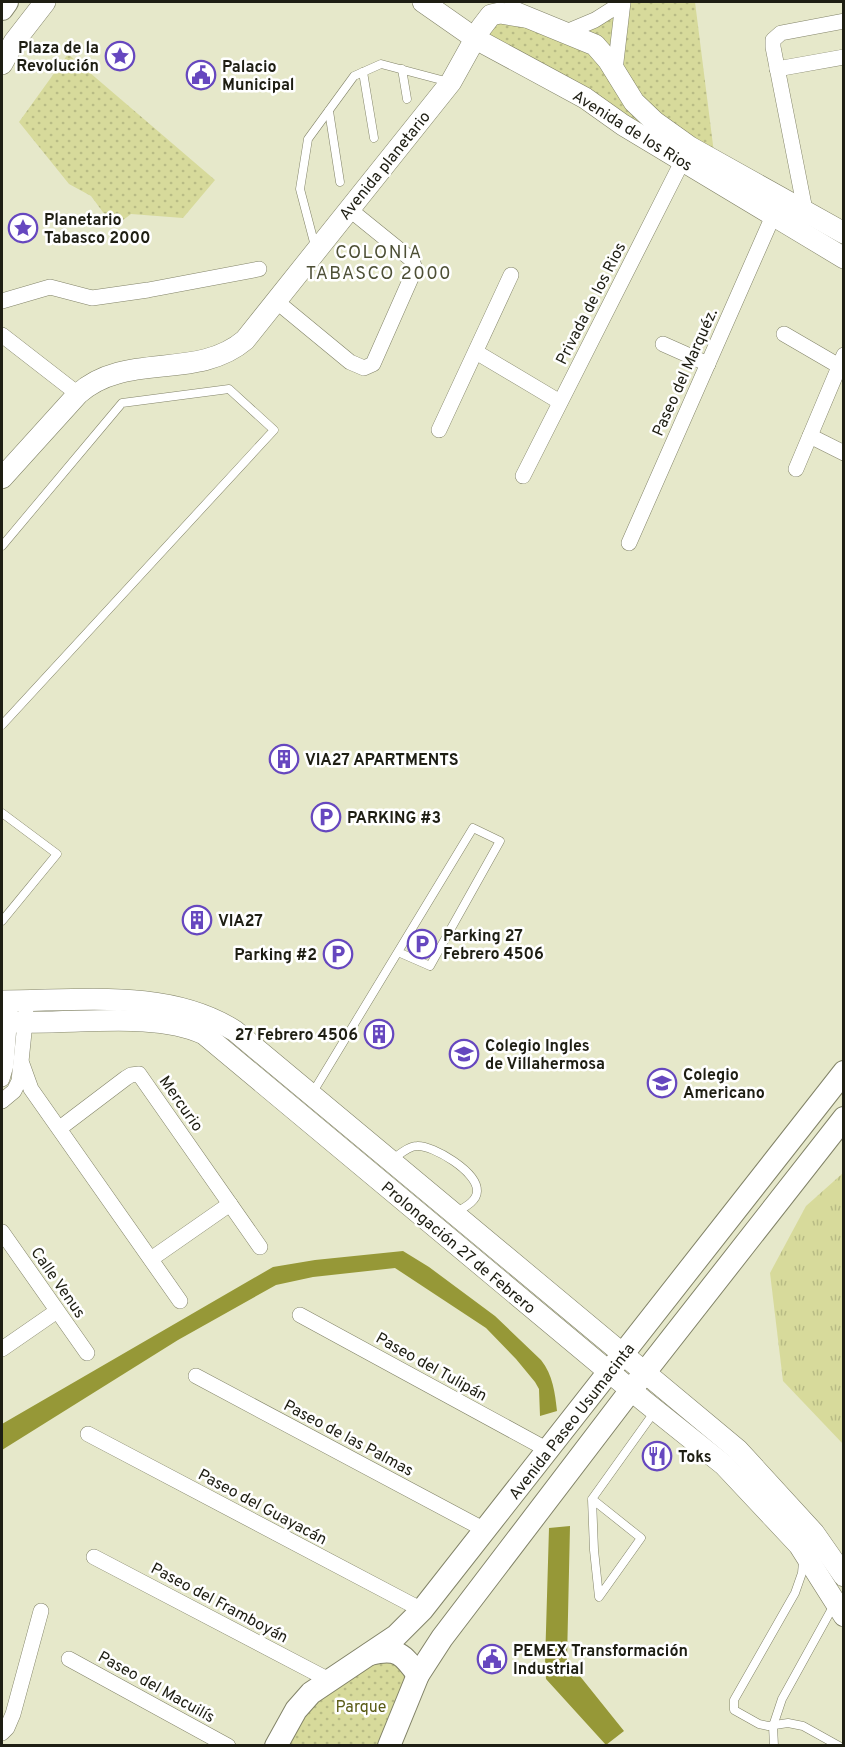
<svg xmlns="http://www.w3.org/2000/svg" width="845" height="1747" font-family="Overpass,sans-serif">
<defs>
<pattern id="grass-tufts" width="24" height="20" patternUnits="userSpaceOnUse" patternTransform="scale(1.5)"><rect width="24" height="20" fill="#d7da9b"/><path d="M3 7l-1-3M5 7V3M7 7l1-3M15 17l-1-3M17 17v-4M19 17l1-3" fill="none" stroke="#b8bb85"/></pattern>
<pattern id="park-dots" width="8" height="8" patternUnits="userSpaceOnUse" patternTransform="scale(1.5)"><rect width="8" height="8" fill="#d7da9b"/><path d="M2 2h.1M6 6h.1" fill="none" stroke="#b8bb85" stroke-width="1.8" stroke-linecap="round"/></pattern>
</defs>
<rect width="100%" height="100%" fill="#e6e8ca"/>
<!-- grass -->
<path fill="url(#grass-tufts)" d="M843,1173V1444L783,1381L770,1273L806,1206Z"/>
<!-- park -->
<g fill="url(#park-dots)">
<path d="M623,2H695L715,161L708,177L476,39L491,15L564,33Z"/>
<path d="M68,54L215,180L183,218L131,214L114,227L91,196L69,184L19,122Z"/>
<path d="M377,1653L418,1675L388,1745L277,1746L296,1710Z"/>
</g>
<!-- water -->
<g fill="#969837">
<path d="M403,1251L429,1267L495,1316L541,1360C553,1375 555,1393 557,1411L540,1416L539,1389L535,1382L516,1359L486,1328L395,1268L313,1277L276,1285L178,1340L2,1450V1424L273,1267L315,1260Z"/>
<path d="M570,1526L567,1660L624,1731L606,1745L546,1679L545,1664L549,1528Z"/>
</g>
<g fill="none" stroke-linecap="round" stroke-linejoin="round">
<!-- lane casing -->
<g stroke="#828368" stroke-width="9">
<g id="lane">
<path d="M402,69L407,99"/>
<path d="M363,72L374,138"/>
<path d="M329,111L340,182"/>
<path d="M315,246L300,189L308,139L354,76L381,64L449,82"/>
<path d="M2,546L122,403L229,389L274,430L2,725"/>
<path d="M2,813L57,854L2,921"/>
<path d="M313,1092L473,828L500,841L430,966L398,952"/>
<path d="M393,1159C400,1154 409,1146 417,1146C433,1145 478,1172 477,1191C477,1202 463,1208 455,1213"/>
<path d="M592,1499L641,1538L599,1597L594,1550L592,1499L655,1411"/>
<path d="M803,1562L802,1573L795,1593L734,1700V1710L759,1724L768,1726L788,1723L803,1726L839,1746"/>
<path d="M774,1746L773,1726L782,1699L834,1605"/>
</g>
</g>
<!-- street casing -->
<g stroke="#828368" stroke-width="16">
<g id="street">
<path d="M564,33L595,20L622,3"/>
<path d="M777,69L844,57"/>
<path d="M615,70L623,2"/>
<path d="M805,210L773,47V40L781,33L844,21"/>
<path d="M2,301L50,287L92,298L148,290L259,269"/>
<path d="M276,301L350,362L364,368L373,364L415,269L412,260L349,209"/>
<path d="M784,334L839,366"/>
<path d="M2,335L78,394"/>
<path d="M663,344L708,364"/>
<path d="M476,352L560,402"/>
<path d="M439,430L511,275"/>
<path d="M810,436L844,453"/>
<path d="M796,469L844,355"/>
<path d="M523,476L687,152"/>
<path d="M629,543L773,216"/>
<path d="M22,1064L31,1089L180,1301"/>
<path d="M2,1079L6,1065L10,1013"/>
<path d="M2,1101L14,1091L19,1081L26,1013"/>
<path d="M60,1128L126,1078L131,1075L139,1074L260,1247"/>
<path d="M2,1232L87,1353"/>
<path d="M151,1259L230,1204"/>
<path d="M300,1315L548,1450"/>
<path d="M2,1349L57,1311"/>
<path d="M196,1376L485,1530"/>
<path d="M88,1434L422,1610"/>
<path d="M94,1557L329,1680"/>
<path d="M69,1659L228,1746"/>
<path d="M2,1733L7,1728L13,1714L41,1611"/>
</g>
</g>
<!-- secondary casing -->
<g stroke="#828368" stroke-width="22">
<g id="secondary">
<path d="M423,2L476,39L585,98L623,125L844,258"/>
<path d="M512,11L595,45L608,60L634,102L655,122L690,147L844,233"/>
<path d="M2,64L14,42L45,2"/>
<path d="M2,478L78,394C125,351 197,381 245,340L451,82L481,28L491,15L500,13L524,17"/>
<path d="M2,1001C77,1001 169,988 235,1031L738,1450L814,1533L844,1576"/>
<path d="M2,1021C63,1027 150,1009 204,1034L644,1401L724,1465L799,1545L844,1616"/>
</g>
</g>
<!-- primary casing -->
<g stroke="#828368" stroke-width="24">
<g id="primary">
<path d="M2,9L7,2"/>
<path d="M370,1654C397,1647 403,1654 418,1675"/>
<path d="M276,1746L296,1710L311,1693L396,1636L422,1610L844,1072"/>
<path d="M389,1746L418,1675L442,1638L631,1390L844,1118"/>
</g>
</g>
<!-- lane -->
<use href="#lane" stroke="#fff" stroke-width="8"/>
<!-- street -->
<use href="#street" stroke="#fff" stroke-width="15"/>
<!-- secondary -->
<use href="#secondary" stroke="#fff" stroke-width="21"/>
<!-- primary -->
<use href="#primary" stroke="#fff" stroke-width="22"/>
</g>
<!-- icons -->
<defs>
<g id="sight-ring" transform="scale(1.5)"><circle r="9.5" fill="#fff" stroke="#6647bf" stroke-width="1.5"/><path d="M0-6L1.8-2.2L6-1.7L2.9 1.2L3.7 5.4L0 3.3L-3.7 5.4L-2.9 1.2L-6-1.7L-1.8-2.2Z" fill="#6647bf"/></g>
<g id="civic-ring" transform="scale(1.5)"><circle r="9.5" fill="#fff" stroke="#6647bf" stroke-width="1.5"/><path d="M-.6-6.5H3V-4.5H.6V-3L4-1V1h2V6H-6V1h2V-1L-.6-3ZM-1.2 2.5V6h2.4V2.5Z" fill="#6647bf"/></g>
<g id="building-ring" transform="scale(1.5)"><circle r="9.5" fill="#fff" stroke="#6647bf" stroke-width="1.5"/><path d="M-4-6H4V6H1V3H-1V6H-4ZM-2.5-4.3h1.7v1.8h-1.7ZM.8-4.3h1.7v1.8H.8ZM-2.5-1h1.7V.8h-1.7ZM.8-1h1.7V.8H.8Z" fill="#6647bf"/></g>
<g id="parking-ring" transform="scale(1.5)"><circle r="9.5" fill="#fff" stroke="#6647bf" stroke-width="1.5"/><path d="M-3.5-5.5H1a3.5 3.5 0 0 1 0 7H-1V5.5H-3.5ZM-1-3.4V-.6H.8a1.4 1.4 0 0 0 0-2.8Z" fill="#6647bf"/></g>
<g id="school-ring" transform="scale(1.5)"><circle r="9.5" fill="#fff" stroke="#6647bf" stroke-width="1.5"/><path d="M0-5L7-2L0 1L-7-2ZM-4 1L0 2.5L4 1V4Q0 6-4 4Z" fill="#6647bf"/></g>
<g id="restaurant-ring" transform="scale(1.5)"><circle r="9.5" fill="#fff" stroke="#6647bf" stroke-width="1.5"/><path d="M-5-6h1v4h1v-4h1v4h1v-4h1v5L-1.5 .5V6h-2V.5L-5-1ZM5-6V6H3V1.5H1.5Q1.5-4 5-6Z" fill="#6647bf"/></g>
</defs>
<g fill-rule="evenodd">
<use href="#sight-ring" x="120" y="56"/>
<use href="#civic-ring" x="201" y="75"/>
<use href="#sight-ring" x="23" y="228"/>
<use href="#building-ring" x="284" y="759"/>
<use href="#parking-ring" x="326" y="817"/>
<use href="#building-ring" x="197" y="920"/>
<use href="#parking-ring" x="422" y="944"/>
<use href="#parking-ring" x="338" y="954"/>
<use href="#building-ring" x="379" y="1034"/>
<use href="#school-ring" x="464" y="1054"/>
<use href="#school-ring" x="662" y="1083"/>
<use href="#restaurant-ring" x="657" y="1456"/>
<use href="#civic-ring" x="492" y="1659"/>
</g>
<g text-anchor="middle" stroke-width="5" stroke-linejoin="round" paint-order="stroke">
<!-- poi labels -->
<g font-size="16" font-weight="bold" fill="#1e1e13" stroke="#fff" text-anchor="start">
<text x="99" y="53" text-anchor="end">Plaza de la<tspan x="99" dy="18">Revolución</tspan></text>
<text x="222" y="72">Palacio<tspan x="222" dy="18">Municipal</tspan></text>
<text x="44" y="225">Planetario<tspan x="44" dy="18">Tabasco 2000</tspan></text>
<text x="305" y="765">VIA27 APARTMENTS</text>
<text x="347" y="823">PARKING #3</text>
<text x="218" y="926">VIA27</text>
<text x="443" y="941">Parking 27<tspan x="443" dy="18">Febrero 4506</tspan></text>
<text x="317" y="960" text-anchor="end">Parking #2</text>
<text x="358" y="1040" text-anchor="end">27 Febrero 4506</text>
<text x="485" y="1051">Colegio Ingles<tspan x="485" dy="18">de Villahermosa</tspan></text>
<text x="683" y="1080">Colegio<tspan x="683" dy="18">Americano</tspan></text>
<text x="678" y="1462">Toks</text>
<text x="513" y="1656">PEMEX Transformación<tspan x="513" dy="18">Industrial</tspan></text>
</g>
<!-- street labels -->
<g font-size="16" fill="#1e1e13" stroke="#fff">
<text transform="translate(633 130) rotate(32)" y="6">Avenida de los Rios</text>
<text transform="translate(384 165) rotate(-51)" y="6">Avenida planetario</text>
<text transform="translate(590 303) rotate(-63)" y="6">Privada de los Rios</text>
<text transform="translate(684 372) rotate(-66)" y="6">Paseo del Marquéz.</text>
<text transform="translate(182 1103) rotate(55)" y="6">Mercurio</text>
<text transform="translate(459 1247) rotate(40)" y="6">Prolongación 27 de Febrero</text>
<text transform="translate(59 1282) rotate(55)" y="6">Calle Venus</text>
<text transform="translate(432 1366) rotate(29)" y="6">Paseo del Tulipán</text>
<text transform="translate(571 1421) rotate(-52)" y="6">Avenida Paseo Usumacinta</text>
<text transform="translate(349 1437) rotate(28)" y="6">Paseo de las Palmas</text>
<text transform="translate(263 1506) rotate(28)" y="6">Paseo del Guayacán</text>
<text transform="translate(220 1602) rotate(28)" y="6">Paseo del Framboyán</text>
<text transform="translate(157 1686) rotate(29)" y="6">Paseo del Macuilís</text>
</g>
<!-- park labels -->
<g font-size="16" fill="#5a5c16" stroke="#fff">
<text x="361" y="1712">Parque</text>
</g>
<!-- neighbourhood labels -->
<g font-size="18" letter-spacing="1.5" fill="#4d4f35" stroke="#fff">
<text x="379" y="258">COLONIA<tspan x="379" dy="21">TABASCO 2000</tspan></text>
</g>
</g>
<!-- border -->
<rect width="845" height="1747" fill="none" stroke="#1e1e13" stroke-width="6"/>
</svg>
